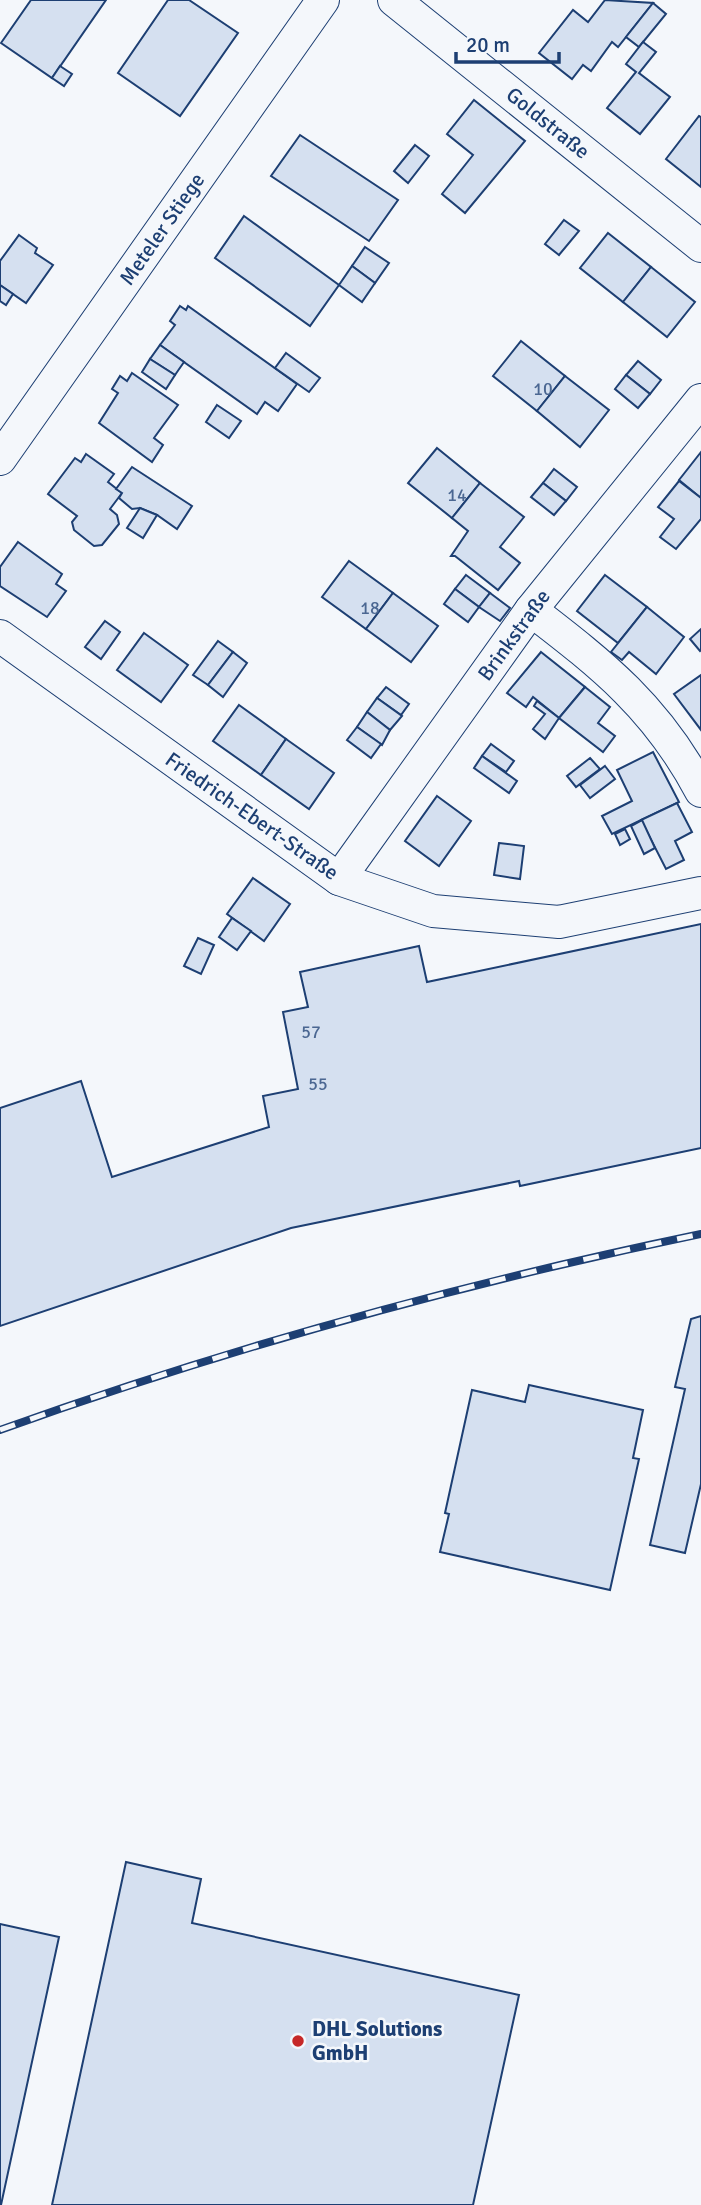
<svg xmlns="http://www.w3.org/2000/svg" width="701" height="2205" font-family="Signika,sans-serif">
<rect width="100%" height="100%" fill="#f4f7fb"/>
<!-- building -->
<g fill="#d5e0f0" stroke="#1d3f73" stroke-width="2">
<path d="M31,0H106L52,78L1,43Z"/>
<path d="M168,0H189L238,33L180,116L118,73Z"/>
<path d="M605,0L653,3L618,47L612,42L591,71L583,65L572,79L539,53L573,10L588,22Z"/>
<path d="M653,3L666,14L639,47L626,37Z"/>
<path d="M643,42L656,52L639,73L670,97L640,134L607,108L636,72L626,64Z"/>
<path d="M60,66L72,74L64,86L52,78Z"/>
<path d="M474,100L525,141L465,213L442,194L473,155L447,134Z"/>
<path d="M699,116L701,117V187L666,159Z"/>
<path d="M300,135L398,200L369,241L271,176Z"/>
<path d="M415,145L429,156L408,183L394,171Z"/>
<path d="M244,216L339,285L310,326L215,258Z"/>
<path d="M564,220L579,231L559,255L545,244Z"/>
<path d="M608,233L651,267L623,302L580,268Z"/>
<path d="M19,235L37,248L35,253L53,265L26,303L0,285V261Z"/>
<path d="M365,247L389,263L375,283L352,266Z"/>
<path d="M352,266L375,283L362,302L339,285Z"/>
<path d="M651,267L695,302L667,337L623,302Z"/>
<path d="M0,285L13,294L6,305L0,301Z"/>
<path d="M180,306L186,310L188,306L297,384L278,411L265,402L257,414L160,345L175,325L170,321Z"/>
<path d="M521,341L565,376L537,411L493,376Z"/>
<path d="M160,345L184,362L175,375L150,359Z"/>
<path d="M286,353L320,378L309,392L275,368Z"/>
<path d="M150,359L175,375L166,389L142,372Z"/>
<path d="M638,361L661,380L650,394L626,375Z"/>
<path d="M132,373L178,405L154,438L163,445L152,462L99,423L118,393L112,389L120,376L127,381Z"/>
<path d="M626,375L650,394L638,408L615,389Z"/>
<path d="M565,376L609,410L580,447L537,411Z"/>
<path d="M217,405L241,421L229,438L206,422Z"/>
<path d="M437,448L480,483L452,518L408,483Z"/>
<path d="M701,452V498L679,480Z"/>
<path d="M86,454L114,474L108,482L122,493L110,509L117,515L119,524L102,545L94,546L74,530L72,522L77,516L48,494L75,458L81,462Z"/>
<path d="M132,467L192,506L177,529L157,515L140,508L132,509L119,498L122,493L116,489Z"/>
<path d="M554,469L577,487L566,501L543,483Z"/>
<path d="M679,481L701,498V519L676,549L660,537L674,519L658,507Z"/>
<path d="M480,483L524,517L500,547L520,563L498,590L455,556H451L468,531L452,518Z"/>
<path d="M543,483L566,501L554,515L531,497Z"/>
<path d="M140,508L157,515L143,538L127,528Z"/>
<path d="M18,542L62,574L56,584L66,591L47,617L0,586V567Z"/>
<path d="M349,561L393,593L366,629L322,597Z"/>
<path d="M466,575L490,593L479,607L455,589Z"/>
<path d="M605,575L647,607L618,643L577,611Z"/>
<path d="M455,589L479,607L468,622L444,604Z"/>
<path d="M393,593L438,626L411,662L366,629Z"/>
<path d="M490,593L510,608L500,621L479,607Z"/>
<path d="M647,607L684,637L656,674L629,652L622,660L611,652Z"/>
<path d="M105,621L120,632L101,659L85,647Z"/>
<path d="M701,629V650L700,651L690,639Z"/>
<path d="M144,633L188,665L161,702L117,670Z"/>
<path d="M218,641L233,652L208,685L193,675Z"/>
<path d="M233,652L247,663L223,697L208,685Z"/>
<path d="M541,652L585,687L559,718L533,697L526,707L507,693Z"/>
<path d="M701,675V730L674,694Z"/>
<path d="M386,687L409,704L401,715L377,698Z"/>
<path d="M585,687L610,707L598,723L615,736L603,752L559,718Z"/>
<path d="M377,698L402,716L390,730L367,712Z"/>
<path d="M537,701L559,718L545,739L533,729L545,714L534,706Z"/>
<path d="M239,705L286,739L261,775L213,741Z"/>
<path d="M367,712L390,730L382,745L357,727Z"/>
<path d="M357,727L381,744L371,758L347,740Z"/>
<path d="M286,739L334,773L309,809L261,775Z"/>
<path d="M491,744L514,761L506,772L482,756Z"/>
<path d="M653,752L679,802L612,834L602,816L632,801L617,770Z"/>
<path d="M482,756L517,781L509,793L474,768Z"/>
<path d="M590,758L600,769L576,787L567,776Z"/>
<path d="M605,766L615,779L590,798L580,785Z"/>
<path d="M437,796L471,821L439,866L405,841Z"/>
<path d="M677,803L692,832L675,841L684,860L666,869L641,820Z"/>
<path d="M642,820L655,848L644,854L631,826Z"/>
<path d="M625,829L630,839L620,845L615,834Z"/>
<path d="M499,843L524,846L520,879L494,875Z"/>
<path d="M253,878L290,904L264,941L227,914Z"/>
<path d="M232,918L251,931L237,950L219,937Z"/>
<path d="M701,924V1148L520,1186L519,1181L291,1228L0,1326V1108L81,1081L112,1177L269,1127L263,1096L298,1089L283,1012L308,1007L300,972L419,946L427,982Z"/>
<path d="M198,938L214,945L201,974L184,966Z"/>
<path d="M701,1316V1484L685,1553L650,1545L685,1389L675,1387L691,1319Z"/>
<path d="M529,1385L643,1410L633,1458L639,1459L610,1590L440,1552L449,1514L445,1513L472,1390L525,1402Z"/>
<path d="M126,1862L201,1879L192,1923L519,1995L473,2205H52Z"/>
<path d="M0,1924L59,1937L1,2205H0Z"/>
</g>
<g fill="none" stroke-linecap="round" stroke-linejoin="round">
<!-- minor casing -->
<g stroke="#1d3f73" stroke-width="34">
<g id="minor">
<path d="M394,0L701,246"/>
<path d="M0,459L323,0"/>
<path d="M531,610C604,666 657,708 701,791"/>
<path d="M0,636L339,879L433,911L559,922L701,893"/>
<path d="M339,879L531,610L701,400"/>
</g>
</g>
<!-- minor -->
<use href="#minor" stroke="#f4f7fb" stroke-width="32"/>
<!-- rail casing -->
<g stroke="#1d3f73" stroke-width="8">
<path id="rail" d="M0,1430C228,1348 464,1283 701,1234"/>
</g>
<!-- rail -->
<use href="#rail" stroke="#f4f7fb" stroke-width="5" stroke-dasharray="16" stroke-linecap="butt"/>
</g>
<!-- markers -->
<circle fill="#c62828" stroke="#f4f7fb" stroke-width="2.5" cx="298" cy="2041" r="7"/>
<g text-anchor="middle" stroke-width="5" stroke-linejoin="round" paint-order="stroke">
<!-- number labels -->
<g font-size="18" fill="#4b6792">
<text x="543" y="395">10</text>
<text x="457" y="501">14</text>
<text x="370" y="614">18</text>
<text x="311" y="1038">57</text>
<text x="318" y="1090">55</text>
</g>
<!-- street labels -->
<g font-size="21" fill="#1d3f73" stroke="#f4f7fb">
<text transform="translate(548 123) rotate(39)" y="7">Goldstraße</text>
<text transform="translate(162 229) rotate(-55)" y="7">Meteler Stiege</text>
<text transform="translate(514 635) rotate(-54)" y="7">Brinkstraße</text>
<text transform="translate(252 816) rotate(35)" y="7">Friedrich-Ebert-Straße</text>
</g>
<!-- poi labels -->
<g font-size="21" font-weight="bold" fill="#1d3f73" stroke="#f4f7fb" text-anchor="start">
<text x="312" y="2036">DHL Solutions<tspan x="312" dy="24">GmbH</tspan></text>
</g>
</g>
<!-- scale -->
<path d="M456 52v10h103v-10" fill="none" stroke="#1d3f73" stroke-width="3.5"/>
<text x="466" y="52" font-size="21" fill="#1d3f73" stroke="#f4f7fb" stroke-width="5" paint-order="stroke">20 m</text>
</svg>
